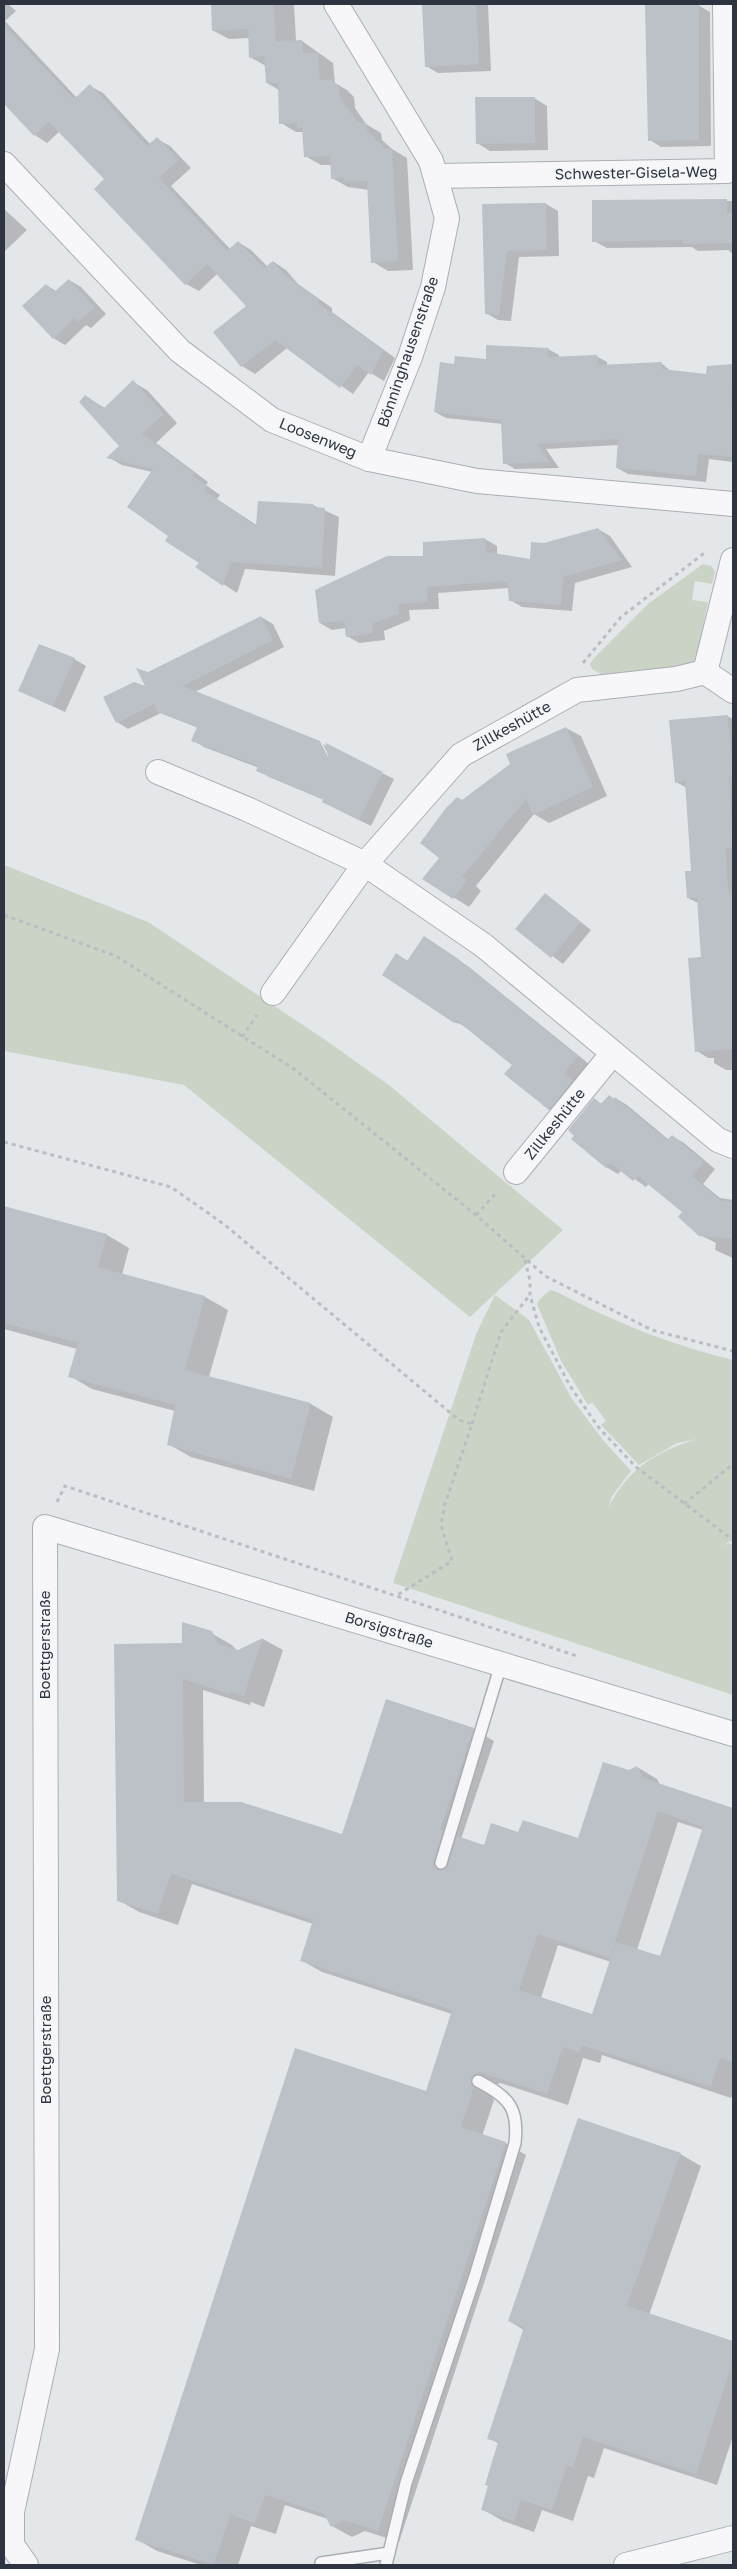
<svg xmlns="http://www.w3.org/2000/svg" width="737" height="2569" font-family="'Golos Text',sans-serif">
<rect width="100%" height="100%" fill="#e4e7ea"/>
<!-- green -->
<g fill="#cad3c6">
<path d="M703,564L711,566L715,572L712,584L695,581L692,600L708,602L697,655L695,661L687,668L601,674L592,669L590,664L594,658L648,604Z"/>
<path d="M4,865L148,922L324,1039L390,1086L563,1230L470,1317L184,1085L4,1051Z"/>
<path d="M550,1290L557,1292C614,1322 671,1345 733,1360V1539L722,1547L729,1543L733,1545V1695L393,1583L477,1332L495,1295L529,1320L572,1399L603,1440L631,1471L612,1496L608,1508C628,1469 655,1452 697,1439L677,1443L639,1465L601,1425L606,1421L592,1402L588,1405L561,1361L537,1304L539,1300Z"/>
</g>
<!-- shadow -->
<g fill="#0003" fill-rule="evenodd">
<path d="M4,4H8L16,11L5,21L77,98L90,86L103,93L151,145L157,139L170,146L191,168L171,186L231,250L238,242L251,250L268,267L274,262L286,270L298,284L332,308V312L395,358L384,381L369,372L353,394L287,348L255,374L242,366L215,332L248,306L218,273L199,291L186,284L105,179L60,131L47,143L35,135L4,101Z"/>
<path d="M212,4H294L296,41H302L333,63L335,83L347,90L354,97L355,108L366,124L381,133L382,140L392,149L407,158L413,270L388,271L373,262L369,190L348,187L332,178L331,165H321L305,156L304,132H296L281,123L279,90L267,83L266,66L250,57L249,38L229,39L214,31Z"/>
<path d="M412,4L488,5L491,71L438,73L426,66L423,5Z"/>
<path d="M698,5L710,12L711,146L661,147L650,140Z"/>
<path d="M534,98L547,106L548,150L490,151L477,143Z"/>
<path d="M593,201H733V254L728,250L698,251L692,247L607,248L594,241Z"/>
<path d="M546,204L558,211L559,256L519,257L511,321L498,320L486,313L484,205Z"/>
<path d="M4,209L27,230L4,252Z"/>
<path d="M69,280L81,287L106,314L91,328L86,325L65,345L53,338L46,285L56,291Z"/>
<path d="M548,349L559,355V358L596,356L607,362V366L661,363L672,372L708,375V368L733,366V462L709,459L706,482L628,474L617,468L619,445L546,449L559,468L515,469L505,463L503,424L446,418L435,412L455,365Z"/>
<path d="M133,382L147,390L177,423L156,443L208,482L206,485L220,495L217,499L258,526L313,505L339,517L335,576L245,569L237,593L197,567L200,563L170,536L152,472L122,465L108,457L121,446L86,397L105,408Z"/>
<path d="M598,529L610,536L632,567L575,583L572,611L522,607L510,600L509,588L438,593L439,609L409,610L410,620L384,631L385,640L359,643L347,636L346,628L332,630L320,623L424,558L485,539L497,546V555L531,560L544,544Z"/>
<path d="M261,617L273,624L284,647L195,692L330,763L332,762L323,744L394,779L371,826L335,808L324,800L269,777L258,770L259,768L204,747L193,740L198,728L161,713L128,729L117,722L148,689L149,674Z"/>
<path d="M74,659L86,666L65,712L19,691Z"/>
<path d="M727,716L733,719V1070H726L714,1063V1058H708L697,1051L703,958L698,903L688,898L693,872L687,788L676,782Z"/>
<path d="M566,728L581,736L607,796L549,823L534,814L476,886L481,891L469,907L424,879L441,858L462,801Z"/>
<path d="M545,894L591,930L563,964L517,929Z"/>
<path d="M436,945L469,967L589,1064L562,1116L549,1109L514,1064L468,1027L454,1022L397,955L408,961Z"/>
<path d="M615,1098L627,1105L669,1140L672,1136L684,1143L715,1169L703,1184L720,1198L733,1200V1258L715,1250L716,1243L700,1235L684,1212L649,1183L646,1187L622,1170L618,1174L606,1167L594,1100L602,1104Z"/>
<path d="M4,1208L107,1235L129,1248L122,1275L205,1297L228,1310L209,1377L311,1404L333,1417L314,1491L191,1457L168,1444L175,1411L92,1389L70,1376L77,1349L4,1329Z"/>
<path d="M211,1633L232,1645L238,1652L263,1639L283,1650L264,1707L251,1702L250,1705L203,1690L204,1803L342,1836L473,1729L494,1741L461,1839L485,1847L519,1834L579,1840L629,1771L637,1767L657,1779L660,1785L733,1812V2092L731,2098L602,2055L600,2063L583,2058L568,2105L500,2083L495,2086L490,2093L494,2100L482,2136L505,2143L526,2155L399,2542L365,2531L352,2537L332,2526L328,2519L285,2505L276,2534L251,2526L238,2565H201L157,2551L136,2539L427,2093L452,2014L322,1972L301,1960L313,1924L192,1884L178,1925L139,1912L118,1900L183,1645ZM678,1822L703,1830L661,1958L637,1950ZM558,1945L611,1962L593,2015L541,1998Z"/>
<path d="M680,2154L701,2166L649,2315L733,2342V2436L717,2485L604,2448L594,2478L588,2476L573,2521L542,2510L534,2532L503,2521L482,2509L499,2444L489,2438L524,2330L509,2321Z"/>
</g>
<!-- building -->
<g fill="#bcc0c7" fill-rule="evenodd">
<path d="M211,4H274L276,41L302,40L303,53H318L320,80H332L339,87L340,98L358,123H366L367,130L385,149L392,148L398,261L371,263L367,181L346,182L342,178L331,179L330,156L304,157L302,128H297V123L279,124L278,83H266L264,56L249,58L248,29L212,31Z"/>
<path d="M422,4H476L479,64L425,67Z"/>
<path d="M645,4H699V140L648,141Z"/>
<path d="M4,25L74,99L90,84L147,146L157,137L179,160L159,178L227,251L238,241L264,268L273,261L285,275L319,300V304L383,350L371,375L357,365L340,388L275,340L241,367L213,332L246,306L207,264L185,285L94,189L104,179L49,122L34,136L4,104Z"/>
<path d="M475,97H535V143L476,144Z"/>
<path d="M727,199V213H733V243L683,244V240L592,242V200Z"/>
<path d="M546,203L547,250L507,251L499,315L485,314L482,204Z"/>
<path d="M69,279L95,307L78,322L74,318L53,339L22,306L46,284L54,292Z"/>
<path d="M486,345L549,348L548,357L597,355L598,365L662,362V369L706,374L707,366L733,364L731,403L733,404V457L698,454L696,476L616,468L618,439L537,444L550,462L503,464L501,420L434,412L440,362L454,364L455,356L486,359Z"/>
<path d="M133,380L164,414L142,434L194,473L193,476L207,486L204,490L256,526L258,501L313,504V507L325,508L322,568L231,562L223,586L195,567L199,563L165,541L168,536L127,507L153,469L106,458L119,446L79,402L85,395L104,408Z"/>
<path d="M598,528L622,560L563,577L561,605L509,601L507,581L427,587L428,602L398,604L399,614L372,624L373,633L346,637L344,621L319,623L315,590L387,556H423V542L485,538L486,552L530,559L531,542L544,543Z"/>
<path d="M261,616L273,640L183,686L320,741L328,757L326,743L383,772L359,820L322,802L323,799L256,771L258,766L191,741L197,727L157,712L154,704L116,723L103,697L134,682L145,686L136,668L148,672Z"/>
<path d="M39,644L75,658L53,706L18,691Z"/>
<path d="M728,715L733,777H729L733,848H725L729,895H733V1049L695,1052L688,958L701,957L699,929L697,898H687L685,871H691L685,781L675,783L669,720Z"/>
<path d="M566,727L593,787L533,815L526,799L462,877L467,881L453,899L422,879L439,858L420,843L446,808L457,797L462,800L510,764L506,754Z"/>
<path d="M545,893L581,922L551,958L515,929Z"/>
<path d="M424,936L457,958L578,1056L564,1073L573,1080L549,1110L504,1074L512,1065L456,1020L454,1023L382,975L396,953L407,961Z"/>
<path d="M609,1095L614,1099L615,1097L667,1140L672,1135L704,1162L692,1176L720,1200L733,1202V1239L699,1236L678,1217L682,1212L638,1176L633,1181L610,1163L606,1168L571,1139L574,1136L568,1130L594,1098L601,1104Z"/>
<path d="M4,1206L107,1234L98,1267L205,1296L185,1370L311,1403L291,1479L167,1445L175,1405L68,1377L78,1343L4,1323Z"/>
<path d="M182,1622L212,1631L218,1644L238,1650L263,1638L244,1696L230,1692L229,1694L183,1679L184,1802H241L342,1834L386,1699L474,1728L440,1830L443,1831L434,1861L438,1870H443L448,1866L457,1836L484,1845L491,1823L518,1832L523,1820L578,1838L603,1762L629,1770L637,1766L643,1778L733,1808V2062L720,2058L711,2087L582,2045L579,2052L563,2047L547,2094L479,2072L474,2075L471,2082L474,2087L461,2127L506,2142L378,2531L344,2520L331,2527L324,2514L265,2495L255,2523L230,2515L214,2565L135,2540L295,2048L426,2091L452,2010L300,1961L313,1920L171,1874L158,1914L117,1901L114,1644L182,1643ZM658,1811L703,1827L660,1956L616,1942L592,2014L519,1990L538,1934L610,1958Z"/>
<path d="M578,2118L681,2153L627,2306L733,2341V2361L696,2474L583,2437L573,2467L567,2465L552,2510L521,2500L514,2521L481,2510L488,2486L485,2485L498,2442L487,2439L524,2327L508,2321Z"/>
</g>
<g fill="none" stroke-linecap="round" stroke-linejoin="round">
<!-- service casing -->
<g stroke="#aaaeb4" stroke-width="14">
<g id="service">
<path d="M441,1863L501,1664"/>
<path d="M321,2563L389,2553"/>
<path d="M386,2565L406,2483L475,2276L515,2143C519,2108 509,2097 478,2081"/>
</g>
</g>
<!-- minor casing -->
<g stroke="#aaaeb4" stroke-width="26">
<g id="minor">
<path d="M336,4L431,161L447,218L433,287L410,357L369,459"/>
<path d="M4,164L180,351L272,420L369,459L477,481L733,504"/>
<path d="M437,176L727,171L725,4"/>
<path d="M733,560L705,672L733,691"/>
<path d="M705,672L676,679L577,690L461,755L365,864L483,945L718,1140L733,1146"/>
<path d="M158,772L247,809L365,864L273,993"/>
<path d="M516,1172L613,1053"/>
<path d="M26,2565L12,2545V2512L47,2349L45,1527L733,1734"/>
<path d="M626,2565L733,2538"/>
</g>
</g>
<!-- path -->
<g stroke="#bbbdc2" stroke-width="3" stroke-dasharray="4 4" stroke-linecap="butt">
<path d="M583,663L621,617L707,551"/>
<path d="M4,915L116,956L294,1069L476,1215L545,1276L652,1330L733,1351"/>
<path d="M242,1037L257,1015"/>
<path d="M4,1142L171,1187L225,1225L459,1420L472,1424L445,1504L441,1525L452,1561L396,1596"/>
<path d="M476,1215L497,1192"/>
<path d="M525,1260L530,1281V1295L539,1327L570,1386L599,1428L636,1467L733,1540"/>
<path d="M472,1424L501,1332L529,1296"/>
<path d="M57,1502L65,1486L577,1656"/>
<path d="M684,1504L733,1464"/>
</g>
<!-- service -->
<use href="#service" stroke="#f7f7f9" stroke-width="11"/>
<!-- minor -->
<use href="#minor" stroke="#f7f7f9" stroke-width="24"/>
</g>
<g text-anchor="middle" stroke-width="5" stroke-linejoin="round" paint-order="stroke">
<!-- street labels -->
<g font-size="15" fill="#2e3541" stroke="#f4f6f8">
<text transform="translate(636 173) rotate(-1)" y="5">Schwester-Gisela-Weg</text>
<text transform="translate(408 352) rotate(-71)" y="5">Bönninghausenstraße</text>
<text transform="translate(318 438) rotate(22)" y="5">Loosenweg</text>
<text transform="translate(512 726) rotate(-29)" y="5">Zillkeshütte</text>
<text transform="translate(555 1124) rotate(-51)" y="5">Zillkeshütte</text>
<text transform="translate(389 1630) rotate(17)" y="5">Borsigstraße</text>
<text transform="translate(45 1645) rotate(-90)" y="5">Boettgerstraße</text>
<text transform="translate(46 2050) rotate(-90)" y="5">Boettgerstraße</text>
</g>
</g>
<!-- border -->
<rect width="737" height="2569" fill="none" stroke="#2e3541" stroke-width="10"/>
</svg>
